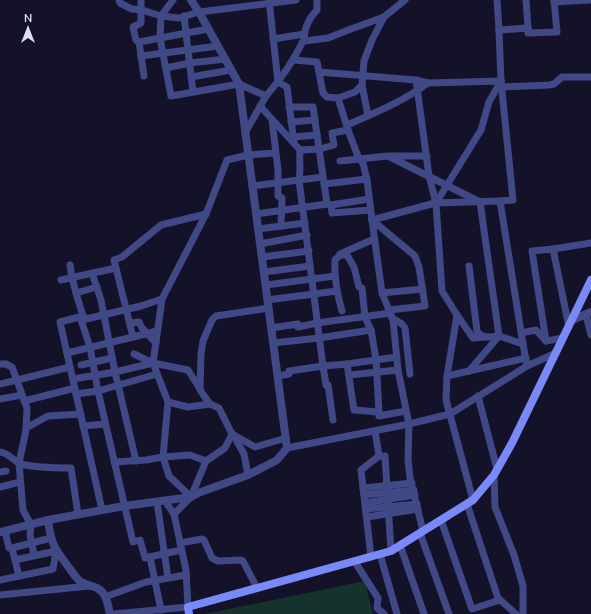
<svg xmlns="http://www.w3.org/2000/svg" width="591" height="614" font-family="'Nunito Sans',sans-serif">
<rect width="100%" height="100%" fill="#131229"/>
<!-- green -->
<path fill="#15332d" d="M365,581L373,614H205Z"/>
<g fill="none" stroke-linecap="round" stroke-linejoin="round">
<!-- minor -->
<g stroke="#404886" stroke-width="7">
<path d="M119,0L120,3L132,9L142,10L161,16L179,18L199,12L296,0"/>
<path d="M141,0V23L133,27L136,40L139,42L144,76"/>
<path d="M173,0L161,16L160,38L171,96L239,84L266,96L245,133"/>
<path d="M269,0L278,82L287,87L294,143"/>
<path d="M497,0L499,30L501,81L513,200L500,201L523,344L527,366"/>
<path d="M554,2L590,0"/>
<path d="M184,16L193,92"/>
<path d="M528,28V33L557,32L554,0"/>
<path d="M499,30L528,28L526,0"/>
<path d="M273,39L304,34"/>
<path d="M304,41L328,38L351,29L384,17L405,0"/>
<path d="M139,42L208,29"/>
<path d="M141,56L218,46"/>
<path d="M294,60L317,62L323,93L327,97L338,98L348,130"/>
<path d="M166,68L190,63L225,59"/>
<path d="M319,72L416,80L428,83L501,81"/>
<path d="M191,77L231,70"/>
<path d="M416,80L429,176L436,203L442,291L457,315L447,376"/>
<path d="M362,85L368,116"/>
<path d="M501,87L549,85L554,84L562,77H591"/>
<path d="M266,96C281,79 293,62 303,41H304C304,28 308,19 317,10V0"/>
<path d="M338,98L355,92L362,85L364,61L372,40L384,17"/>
<path d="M260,106L300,150L320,149L334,145L332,133L348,130L359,159L363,163L367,180L372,220L382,293L393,320L398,370L409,424L408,460L410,478L423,531"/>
<path d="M289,107H313L327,204L331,205L332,213L370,210"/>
<path d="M272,120L278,170V196L282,198L281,226"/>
<path d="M291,122L315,120"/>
<path d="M347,125C375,113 404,101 428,83"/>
<path d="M293,137L317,135"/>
<path d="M300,150C299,160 301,170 299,180L323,366L347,364L354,410L379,412V416L406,411"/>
<path d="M390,156H427"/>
<path d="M340,161L388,156L480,202L499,336L523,344"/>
<path d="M324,184L367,179"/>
<path d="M252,186L323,177"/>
<path d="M436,203L481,130L489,102L501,81"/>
<path d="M331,205L369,199"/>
<path d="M256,214L327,204"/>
<path d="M372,220L415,256L419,267L425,306L389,310"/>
<path d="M372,220L435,203L500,201"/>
<path d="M258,229L305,223"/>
<path d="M260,244L307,235"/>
<path d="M553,249L532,251L546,341L563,338"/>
<path d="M340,254L374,239"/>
<path d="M262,257L309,251"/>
<path d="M70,265L72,278L76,293"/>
<path d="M469,266L477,331C482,339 490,337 499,336"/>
<path d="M264,272L310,266"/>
<path d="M92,273L101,300L115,372L136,461"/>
<path d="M61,280L116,268"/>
<path d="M266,285L335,276"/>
<path d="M97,287L76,293L83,316L60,322L102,510"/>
<path d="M382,293L423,289"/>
<path d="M162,299L141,306L86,319L83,316L81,320L90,347L98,391L133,542L140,540L145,558L181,550"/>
<path d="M267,300L337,291"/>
<path d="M342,311C337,294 334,278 335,260L340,255H347L354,267L359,287L362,288L365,317L371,330L376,359L379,412"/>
<path d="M457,315L473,338L485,337"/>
<path d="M586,315L591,335"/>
<path d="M392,318L402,324L405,328L410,374"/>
<path d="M130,323L139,322L142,328L156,343"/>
<path d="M569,327L553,249L591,243"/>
<path d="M271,328L298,324V327L317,323L391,313"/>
<path d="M157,331L133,337L114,260L122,257L161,225L206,214"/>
<path d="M521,333L536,330L546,341"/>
<path d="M273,343L319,338L371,330"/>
<path d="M67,353L133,337"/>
<path d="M134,354L153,363L188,370L200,389"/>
<path d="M0,364H6L12,367L27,408L26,430L19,463L23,510L31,525L30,535L34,555"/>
<path d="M347,364L397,357"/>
<path d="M81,365L112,358"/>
<path d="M469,371L499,336"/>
<path d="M349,375L398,370"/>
<path d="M278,376L289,374V371L323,366L326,385H328L333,420"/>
<path d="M73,379L115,372L153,363"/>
<path d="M0,384L70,367"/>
<path d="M76,394L98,391L157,374"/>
<path d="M478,396L497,469"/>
<path d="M0,399L22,395"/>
<path d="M24,401L75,388"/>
<path d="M210,404L200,390L201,354L203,341L212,320L216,316L269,308"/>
<path d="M83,426L105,424"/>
<path d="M26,428L48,416L81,414"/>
<path d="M375,431L379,456H385L391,551"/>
<path d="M232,434L255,447L286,438"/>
<path d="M234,436L244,454L248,475"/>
<path d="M287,448L409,424L450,414L527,366L556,353"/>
<path d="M0,452C11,454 13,461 21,464C37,468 54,468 71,468L78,514"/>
<path d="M114,462L146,460L163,457L190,455L206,461"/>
<path d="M0,472L6,471"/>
<path d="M494,475L495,507L514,555L523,586V614"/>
<path d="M0,487L20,482"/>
<path d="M363,488L412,483"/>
<path d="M364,495L414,490"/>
<path d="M191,497L169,476L163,457L168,402L153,363L162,299L206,214L227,160L248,155L275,153"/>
<path d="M473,500L446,400L447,376L526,358"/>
<path d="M165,501L174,514"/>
<path d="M157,502L168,578"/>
<path d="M365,503L415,495"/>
<path d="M467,504L498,598L516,614"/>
<path d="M366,509L417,504"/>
<path d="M367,517L418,509"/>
<path d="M441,520L472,609L500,600"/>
<path d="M420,533L449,614"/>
<path d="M180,543L202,539L204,540L212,558L218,561L241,560L243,561L257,588"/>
<path d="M400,545L424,614"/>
<path d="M12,548L51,538"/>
<path d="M380,554L397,614"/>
<path d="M150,557L161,610"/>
<path d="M371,557L361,470L379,456"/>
<path d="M15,560L19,576"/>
<path d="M355,562L378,598L377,608L384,614"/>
<path d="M0,580L53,569L56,551L15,560L12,548H9L5,531"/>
<path d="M0,595L89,586"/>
<path d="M105,597L146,582L186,575"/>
<path d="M114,614L188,607L186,570L174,514L191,497L206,461L225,448L232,434L219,408L210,404L188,407L168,402"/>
</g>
<!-- tertiary -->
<g stroke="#404886" stroke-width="8">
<path d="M570,321L591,312"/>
<path d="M48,520C51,545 55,549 70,569C73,573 76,578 80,581C85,585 91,585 97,588C106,592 108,605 110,614"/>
<path d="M0,532L48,520L124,506L191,497L198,493L248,475L277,460L287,448L239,84L199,12L191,0"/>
</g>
<!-- secondary -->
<path stroke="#7989f8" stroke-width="8" d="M189,614L188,607L391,551L473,500L494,475L512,443L591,280"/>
</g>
<!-- north arrow -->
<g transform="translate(28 28)" stroke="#131229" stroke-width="3" paint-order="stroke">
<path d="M0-3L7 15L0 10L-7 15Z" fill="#dcddfd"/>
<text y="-6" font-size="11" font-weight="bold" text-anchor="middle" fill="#dcddfd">N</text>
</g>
</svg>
